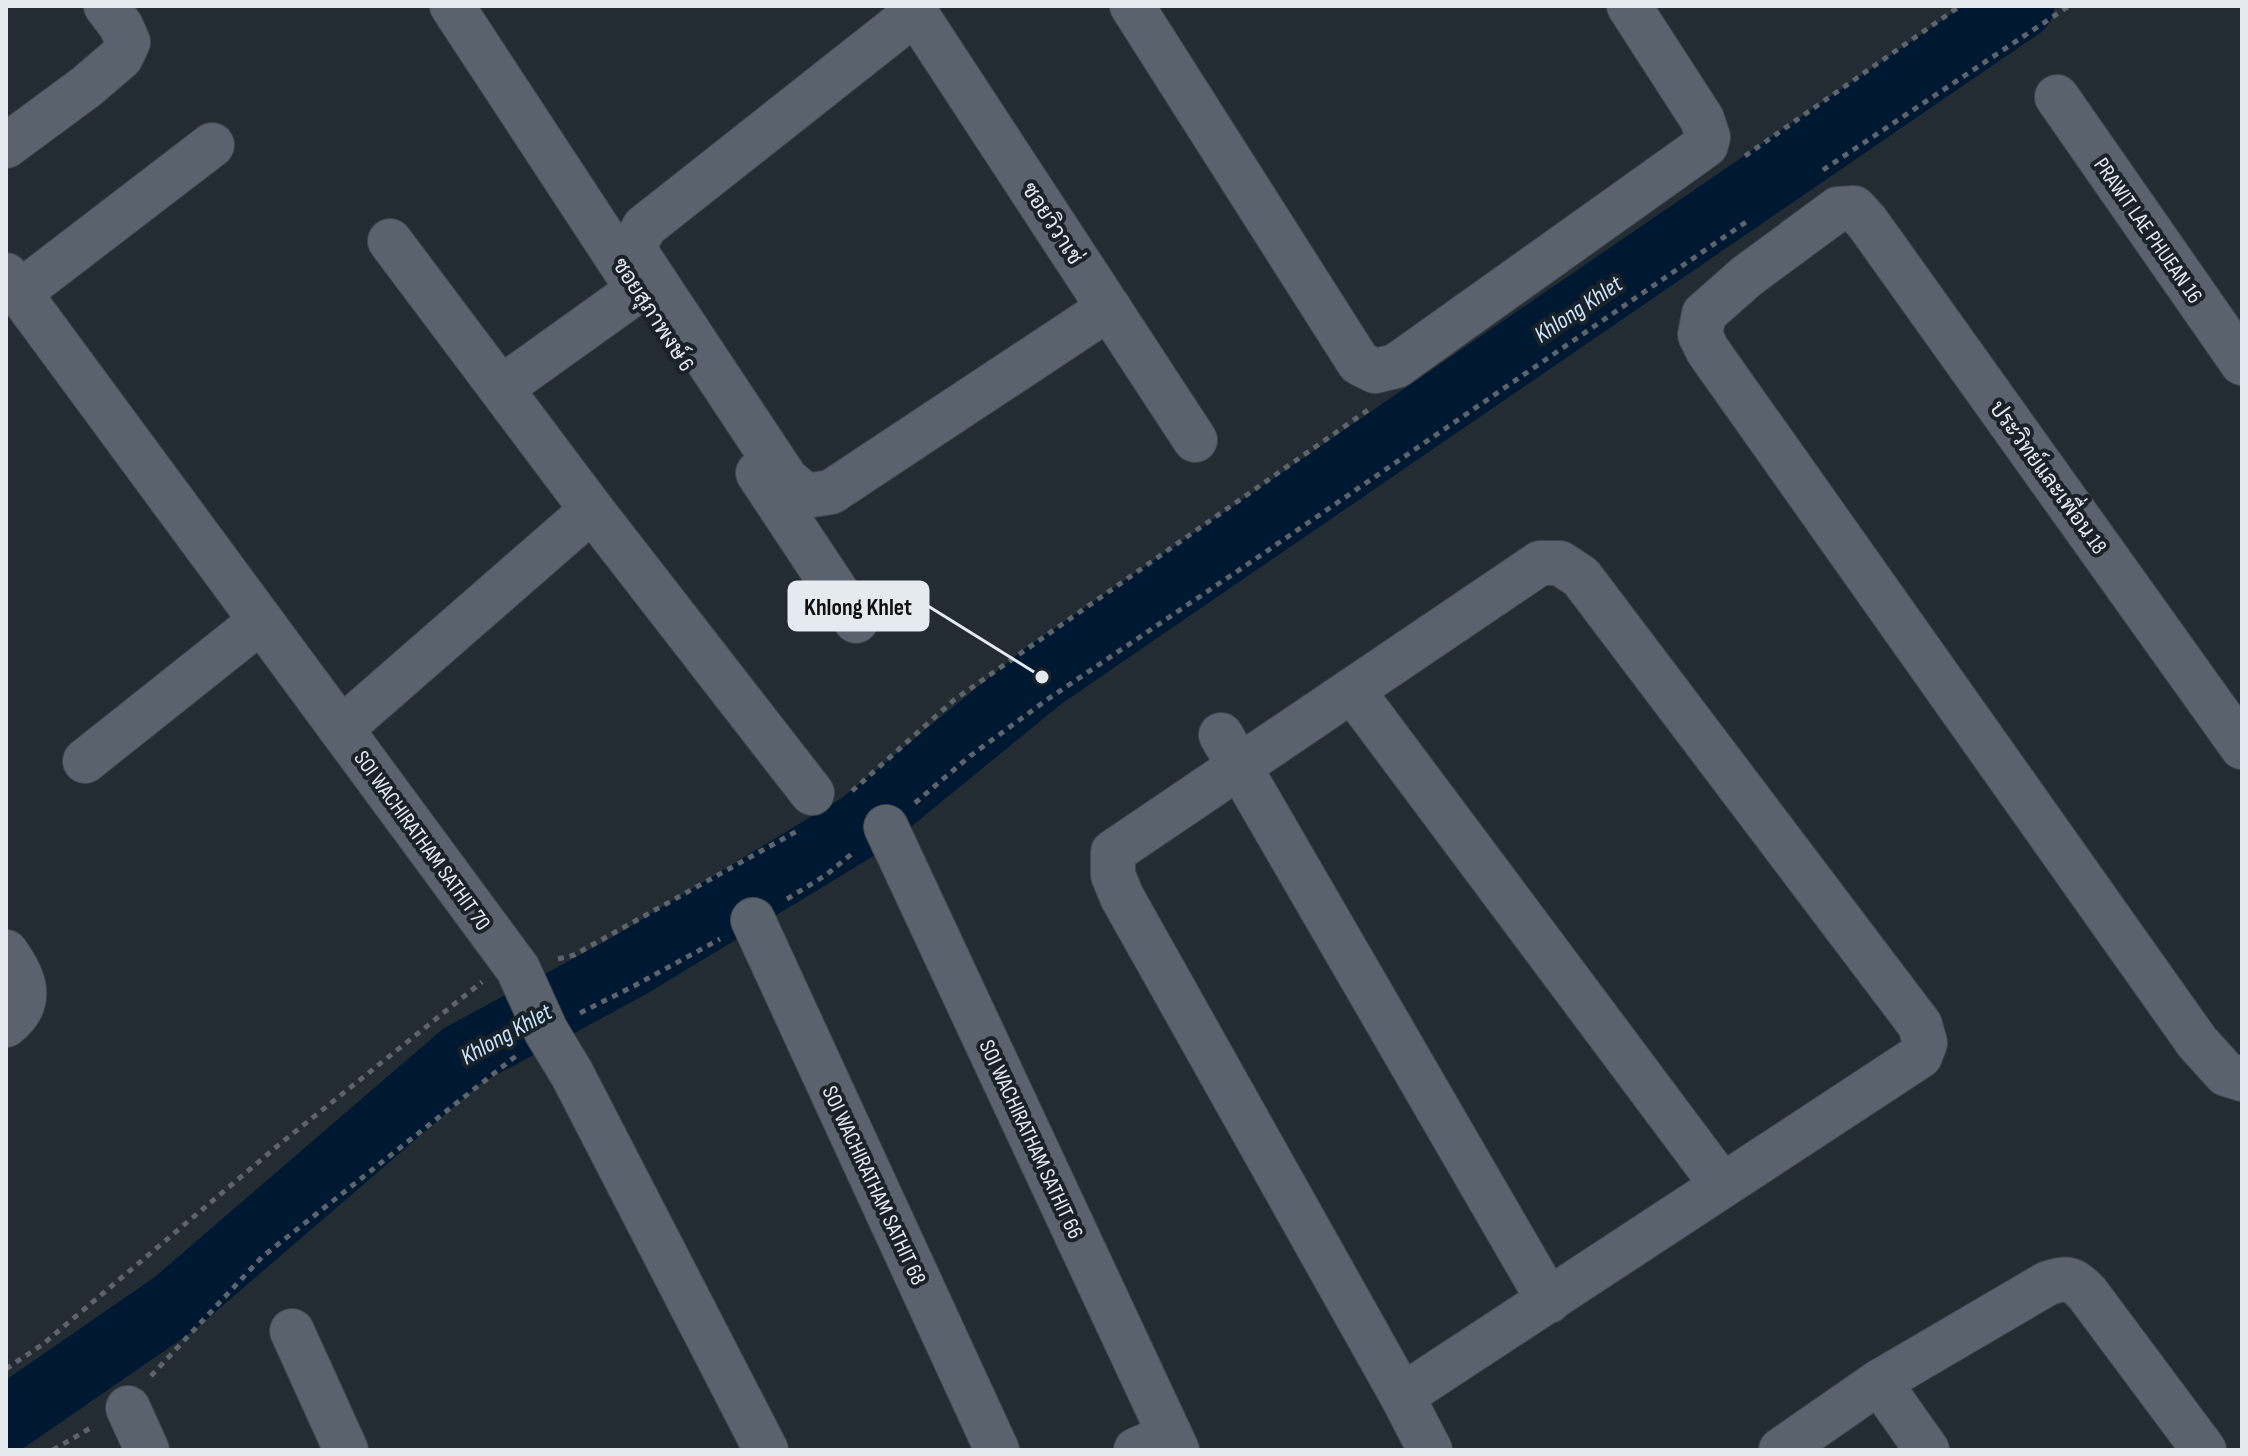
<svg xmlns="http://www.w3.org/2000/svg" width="2248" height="1456" font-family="'Sofia Sans Condensed',Sarabun,sans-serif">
<rect width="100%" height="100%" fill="#232b33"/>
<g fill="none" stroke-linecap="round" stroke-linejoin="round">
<!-- river -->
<path stroke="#001933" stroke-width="66" d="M6,1420L174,1304L462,1056L627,967L861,825L1042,677L2021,6"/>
<!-- minor casing -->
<g stroke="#40474e" stroke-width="46">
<g id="minor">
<path d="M452,6L637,288"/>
<path d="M911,6L1195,440"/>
<path d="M1132,6L1359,363L1375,371L1396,366L1706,145L1708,137L1702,119L1629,6"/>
<path d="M915,13L644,227L635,246L639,257L786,479L806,496L831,492L1109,308"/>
<path d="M2057,97L2242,363"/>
<path d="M6,146L86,87L121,57L128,42L121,26L106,6"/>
<path d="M6,275L518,969L546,1031L572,1074L766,1450"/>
<path d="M19,293L212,145"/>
<path d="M501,388L638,290"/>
<path d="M758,473L856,621"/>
<path d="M592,510L812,793"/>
<path d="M1352,690L1722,1185"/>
<path d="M341,729L592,510L390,241"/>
<path d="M1221,735L1549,1301"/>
<path d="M2242,747L1867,222L1854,208L1838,209L1747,276L1704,314L1700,335L1708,351L2197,1042L2226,1074L2242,1079"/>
<path d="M85,761L261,621"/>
<path d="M886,827L1177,1450"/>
<path d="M753,920L997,1450"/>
<path d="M6,952C25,978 35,1002 6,1025"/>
<path d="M292,1331L346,1450"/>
<path d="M1879,1382L1927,1450"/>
<path d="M1402,1396L1920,1056L1925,1043L1920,1025L1581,577L1560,563H1540L1113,852V875L1122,897L1402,1396L1430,1450"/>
<path d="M128,1408L147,1450"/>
<path d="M1136,1450L1170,1435"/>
<path d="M1781,1450L1879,1382L2048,1283C2068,1277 2072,1278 2087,1293L2204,1450"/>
</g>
</g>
<!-- path -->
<g stroke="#5d646c" stroke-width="5" stroke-dasharray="6 6" stroke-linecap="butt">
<path d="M1745,156L1960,6"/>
<path d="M1823,170L2069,6"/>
<path d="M852,791L954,700L1368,410"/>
<path d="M915,803L970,756L1048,699L1248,564L1749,220"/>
<path d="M787,899L826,875L854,852"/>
<path d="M558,959L574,955L799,830"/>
<path d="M580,1013L634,986L720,939"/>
<path d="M6,1369L43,1344L281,1143L482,982"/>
<path d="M151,1376L262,1257L516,1056"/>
<path d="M53,1450L94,1426"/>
</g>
<!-- minor -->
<use href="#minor" stroke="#5a636d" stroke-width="44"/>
</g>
<g text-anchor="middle" stroke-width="8" stroke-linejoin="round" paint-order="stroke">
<!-- street labels -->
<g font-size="22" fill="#e5eaf0" stroke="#1a2229">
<text transform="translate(1053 223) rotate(57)" y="8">ซอยวิวาเช่</text>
<text transform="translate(2149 230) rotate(55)" y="8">PRAWIT LAE PHUEAN 16</text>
<text transform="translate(654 314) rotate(57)" y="8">ซอยสุภาพงษ์ 6</text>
<text transform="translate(2049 477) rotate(54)" y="8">ประวิทย์และเพื่อน 18</text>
<text transform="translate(423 840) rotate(54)" y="8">SOI WACHIRATHAM SATHIT 70</text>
<text transform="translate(1032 1139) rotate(65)" y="8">SOI WACHIRATHAM SATHIT 66</text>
<text transform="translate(875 1185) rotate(65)" y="8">SOI WACHIRATHAM SATHIT 68</text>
</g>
<!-- water labels -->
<g font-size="24" font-style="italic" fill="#cbe3fc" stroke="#1a2229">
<text transform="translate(1578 309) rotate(-34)" y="8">Khlong Khlet</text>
<text transform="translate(506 1034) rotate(-29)" y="8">Khlong Khlet</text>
</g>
</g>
<!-- callouts -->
<path fill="none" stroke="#e5eaf0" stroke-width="3" d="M1042 677L928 606"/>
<circle fill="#e5eaf0" stroke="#1a2229" stroke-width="3" cx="1042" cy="677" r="8"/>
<rect fill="#e5eaf0" stroke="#e5eaf0" stroke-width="3" x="789" y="582" width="139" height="48" rx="8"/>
<g font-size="24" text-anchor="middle" font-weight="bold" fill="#111">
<text x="858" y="615">Khlong Khlet</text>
</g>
<!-- border -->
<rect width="2248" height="1456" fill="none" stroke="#e5eaf0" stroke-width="16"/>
</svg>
